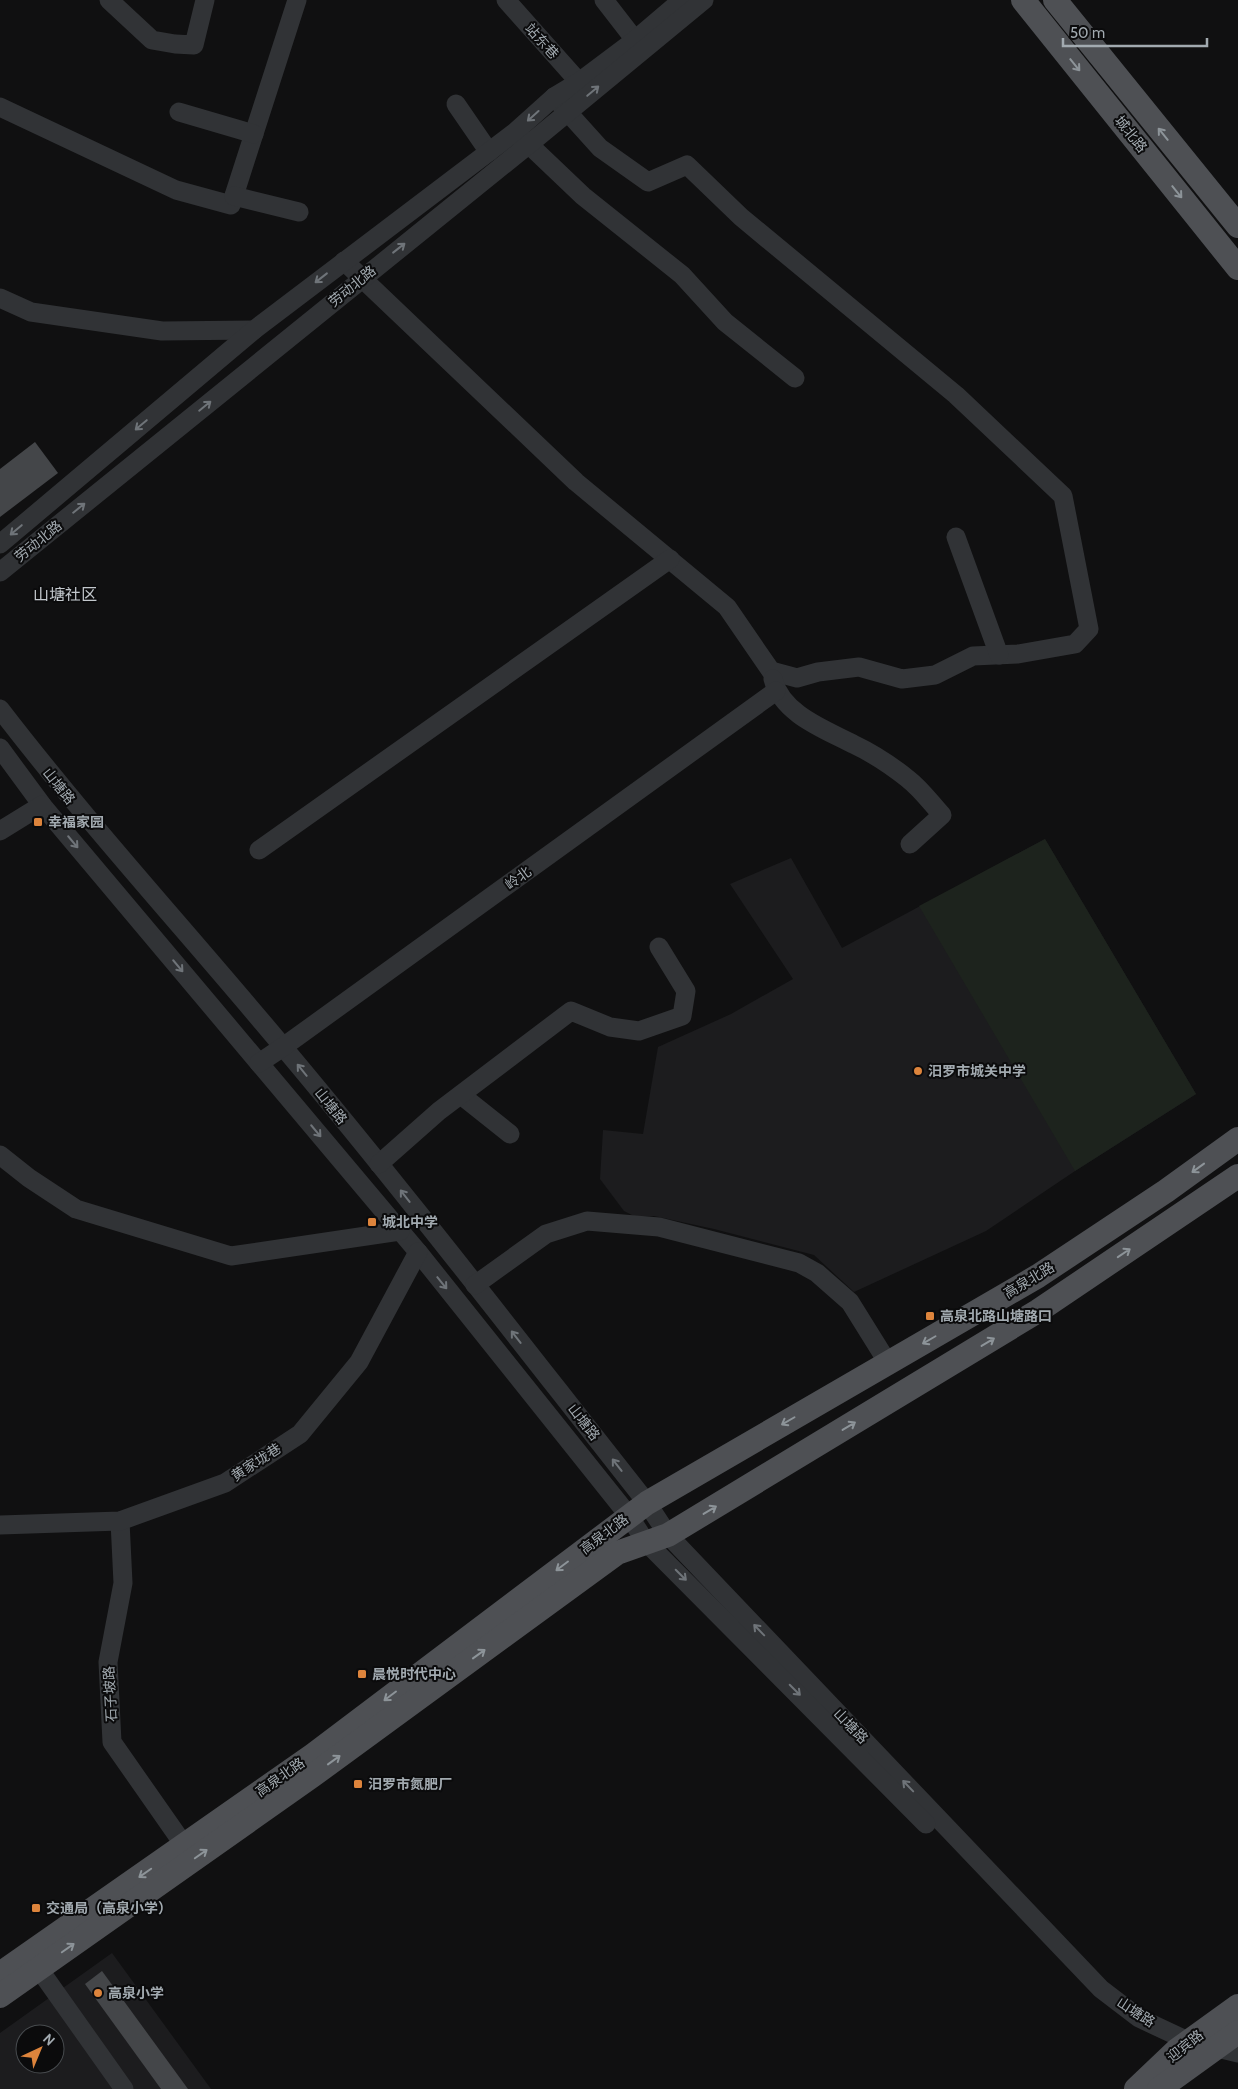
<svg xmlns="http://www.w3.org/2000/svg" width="1238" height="2089" font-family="Cabin,'Noto Sans SC',sans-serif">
<rect width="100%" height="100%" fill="#101011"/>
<!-- built -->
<g fill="#1c1c1e" fill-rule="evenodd">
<path d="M1045,839L1196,1094L1075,1171L986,1231L854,1292L814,1255L714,1229L654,1216L636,1217L624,1211L600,1179L603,1130L643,1134L658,1047L731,1014L793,979L730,884L791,858L842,948Z"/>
<path d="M112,1953L211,2089H0V2033ZM25,2034H55V2064H25Z"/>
</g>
<!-- green -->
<path fill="#1d231d" d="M1045,839L1196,1094L1075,1171L919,906Z"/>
<!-- building -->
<g fill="#444649">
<path d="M35,442L58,473L0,517V469Z"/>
<path d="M102,1971L188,2089H161L85,1984Z"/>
</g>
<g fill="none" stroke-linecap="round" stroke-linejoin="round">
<!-- minor -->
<g stroke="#313336" stroke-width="19">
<path d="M109,0L152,40L175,44L194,45L205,0"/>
<path d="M506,0L579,82"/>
<path d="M604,0L635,40"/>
<path d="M456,104L489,152"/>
<path d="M0,107L176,190L231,205L297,0"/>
<path d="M179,112L254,134"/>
<path d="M520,136L583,196L682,275L725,322L795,378"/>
<path d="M234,196L299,212"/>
<path d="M344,261L576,482L727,607L771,671L797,678L818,672L859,667L902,679L935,675L973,656L1018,654L1075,644L1089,629L1063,496L956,395L741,217L687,165L648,182L600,148L554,97"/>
<path d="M0,298L31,312L162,331L254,330"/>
<path d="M956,537L999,655"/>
<path d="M0,544L254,330L515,132L554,97L579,82L635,40L682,0"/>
<path d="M0,572L528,145L704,0"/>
<path d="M773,679C782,714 824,729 853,744C872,753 892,766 908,779C921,789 931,803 942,815L910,844"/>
<path d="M0,709C90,826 190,935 284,1048C409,1197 527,1351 647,1503L668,1535L1101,1989L1139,2018L1188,2041L1238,2053"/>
<path d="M0,748L42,805L418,1252L629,1516L645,1541L926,1824"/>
<path d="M0,831L42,805"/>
<path d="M259,850L670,559"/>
<path d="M259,1063L283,1047L776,691"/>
<path d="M461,1095L510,1134"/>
<path d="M0,1155L29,1178L76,1209L231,1256L400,1231"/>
<path d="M379,1164L439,1111L571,1011L610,1027L639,1031L682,1016L686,991L659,947"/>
<path d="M475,1285L546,1234L587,1221L659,1227L799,1263L817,1273L850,1302L888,1363"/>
<path d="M120,1521L123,1583L108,1662L112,1742L184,1845"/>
<path d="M0,1525L120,1521L225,1483L300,1434L359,1362L418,1252"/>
<path d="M39,1969L124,2089"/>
</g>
<!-- major -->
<g stroke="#4e5054" stroke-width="24">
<path d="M1023,0L1238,268"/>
<path d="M1055,0L1238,226"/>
<path d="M0,1974L313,1755L647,1503L1038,1276L1166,1191L1238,1139"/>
<path d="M0,1996L312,1776L617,1553L668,1535L1038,1311L1238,1176"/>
<path d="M1136,2089L1177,2050L1238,2006"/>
<path d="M1159,2089L1238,2032"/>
</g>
</g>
<!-- one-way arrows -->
<defs><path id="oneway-shaft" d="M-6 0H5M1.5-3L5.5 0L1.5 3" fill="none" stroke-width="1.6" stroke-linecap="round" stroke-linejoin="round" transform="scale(1.25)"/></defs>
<g stroke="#8d9499">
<use href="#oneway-shaft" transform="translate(1075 65) rotate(51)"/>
<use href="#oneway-shaft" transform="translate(1163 134) rotate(-129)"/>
<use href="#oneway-shaft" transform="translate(1177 192) rotate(51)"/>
<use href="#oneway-shaft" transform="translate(1198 1168) rotate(144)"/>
<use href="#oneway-shaft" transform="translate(1124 1253) rotate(-34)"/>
<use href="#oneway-shaft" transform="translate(929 1340) rotate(150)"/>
<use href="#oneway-shaft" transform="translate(988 1342) rotate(-31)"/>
<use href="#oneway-shaft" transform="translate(788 1421) rotate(150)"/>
<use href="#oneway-shaft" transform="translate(849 1426) rotate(-31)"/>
<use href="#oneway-shaft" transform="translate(710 1510) rotate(-31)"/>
<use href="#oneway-shaft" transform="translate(562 1566) rotate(143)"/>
<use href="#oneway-shaft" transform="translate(479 1654) rotate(-36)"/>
<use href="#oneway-shaft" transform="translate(390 1696) rotate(143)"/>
<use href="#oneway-shaft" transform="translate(334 1760) rotate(-36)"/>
<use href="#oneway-shaft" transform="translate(201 1854) rotate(-35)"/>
<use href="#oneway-shaft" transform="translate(145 1873) rotate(145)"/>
<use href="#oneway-shaft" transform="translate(68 1948) rotate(-35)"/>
</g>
<g stroke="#6f7479">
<use href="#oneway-shaft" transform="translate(593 91) rotate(-40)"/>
<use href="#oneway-shaft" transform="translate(533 116) rotate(138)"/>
<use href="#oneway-shaft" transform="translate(399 248) rotate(-38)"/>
<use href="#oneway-shaft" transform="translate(321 278) rotate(142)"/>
<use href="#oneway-shaft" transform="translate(205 406) rotate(-39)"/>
<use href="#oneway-shaft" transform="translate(141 425) rotate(140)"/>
<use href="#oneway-shaft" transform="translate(79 508) rotate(-39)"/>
<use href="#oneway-shaft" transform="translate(16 530) rotate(140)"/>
<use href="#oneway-shaft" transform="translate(73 842) rotate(50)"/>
<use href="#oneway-shaft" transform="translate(178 966) rotate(50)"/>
<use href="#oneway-shaft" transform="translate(302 1070) rotate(-129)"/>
<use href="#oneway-shaft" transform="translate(316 1131) rotate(50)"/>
<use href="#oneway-shaft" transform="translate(405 1196) rotate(-128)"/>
<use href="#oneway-shaft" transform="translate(442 1283) rotate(51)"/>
<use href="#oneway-shaft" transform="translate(516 1337) rotate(-128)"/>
<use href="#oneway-shaft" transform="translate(617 1465) rotate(-128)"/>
<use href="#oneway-shaft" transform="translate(681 1575) rotate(45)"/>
<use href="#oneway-shaft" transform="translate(759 1630) rotate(-134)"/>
<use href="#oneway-shaft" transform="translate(795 1690) rotate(45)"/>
<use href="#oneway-shaft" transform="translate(908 1786) rotate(-134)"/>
</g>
<!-- markers -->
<g fill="#dd843c" stroke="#0b0b0c" stroke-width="2">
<rect x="33" y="817" width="10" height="10" rx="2.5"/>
<circle cx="918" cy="1071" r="5"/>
<rect x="367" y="1217" width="10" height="10" rx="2.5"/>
<rect x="925" y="1311" width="10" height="10" rx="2.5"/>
<rect x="357" y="1669" width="10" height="10" rx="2.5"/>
<rect x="353" y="1779" width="10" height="10" rx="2.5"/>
<rect x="31" y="1903" width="10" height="10" rx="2.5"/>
<circle cx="98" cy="1993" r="5"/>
</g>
<g text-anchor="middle" stroke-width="4" stroke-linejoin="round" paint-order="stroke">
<!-- street labels -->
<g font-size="14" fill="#a2aab0" stroke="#0b0b0c">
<text transform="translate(542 41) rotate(48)" y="5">站东巷</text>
<text transform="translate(1131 134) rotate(51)" y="5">城北路</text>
<text transform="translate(352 286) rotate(-39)" y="5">劳动北路</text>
<text transform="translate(38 541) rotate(-39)" y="5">劳动北路</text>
<text transform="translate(59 786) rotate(51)" y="5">山塘路</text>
<text transform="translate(518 878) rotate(-36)" y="5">岭北</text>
<text transform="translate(331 1106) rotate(51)" y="5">山塘路</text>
<text transform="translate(1029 1280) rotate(-31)" y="5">高泉北路</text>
<text transform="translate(584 1422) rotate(52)" y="5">山塘路</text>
<text transform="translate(256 1462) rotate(-33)" y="5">黄家垅巷</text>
<text transform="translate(604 1534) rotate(-37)" y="5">高泉北路</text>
<text transform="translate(110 1694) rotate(-93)" y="5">石子坡路</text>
<text transform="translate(851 1726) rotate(46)" y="5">山塘路</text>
<text transform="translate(280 1777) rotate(-35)" y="5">高泉北路</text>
<text transform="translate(1136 2012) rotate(33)" y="5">山塘路</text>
<text transform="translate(1185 2046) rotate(-39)" y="5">迎宾路</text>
</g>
<!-- poi labels -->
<g font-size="14" font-weight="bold" fill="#a2aab0" stroke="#0b0b0c" text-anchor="start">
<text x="48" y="827">幸福家园</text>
<text x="928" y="1076">汨罗市城关中学</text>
<text x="382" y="1227">城北中学</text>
<text x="940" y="1321">高泉北路山塘路口</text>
<text x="372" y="1679">晨悦时代中心</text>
<text x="368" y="1789">汨罗市氮肥厂</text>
<text x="46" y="1913">交通局（高泉小学）</text>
<text x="108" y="1998">高泉小学</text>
</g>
<!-- quarter labels -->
<g font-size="16" fill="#c3c8cd" stroke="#0b0b0c">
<text x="65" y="600">山塘社区</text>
</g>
</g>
<!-- north arrow -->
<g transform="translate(40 2049) rotate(44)"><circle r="24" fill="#0b0b0c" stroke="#474b4e"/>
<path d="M0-4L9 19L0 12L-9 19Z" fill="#dd843c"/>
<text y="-8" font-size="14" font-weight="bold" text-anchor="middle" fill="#a2aab0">N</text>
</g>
<!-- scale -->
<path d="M1063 38v8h144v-8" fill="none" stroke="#a2aab0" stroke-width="2.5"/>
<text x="1070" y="38" font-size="15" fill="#a2aab0" stroke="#0b0b0c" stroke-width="4" paint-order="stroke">50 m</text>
</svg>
